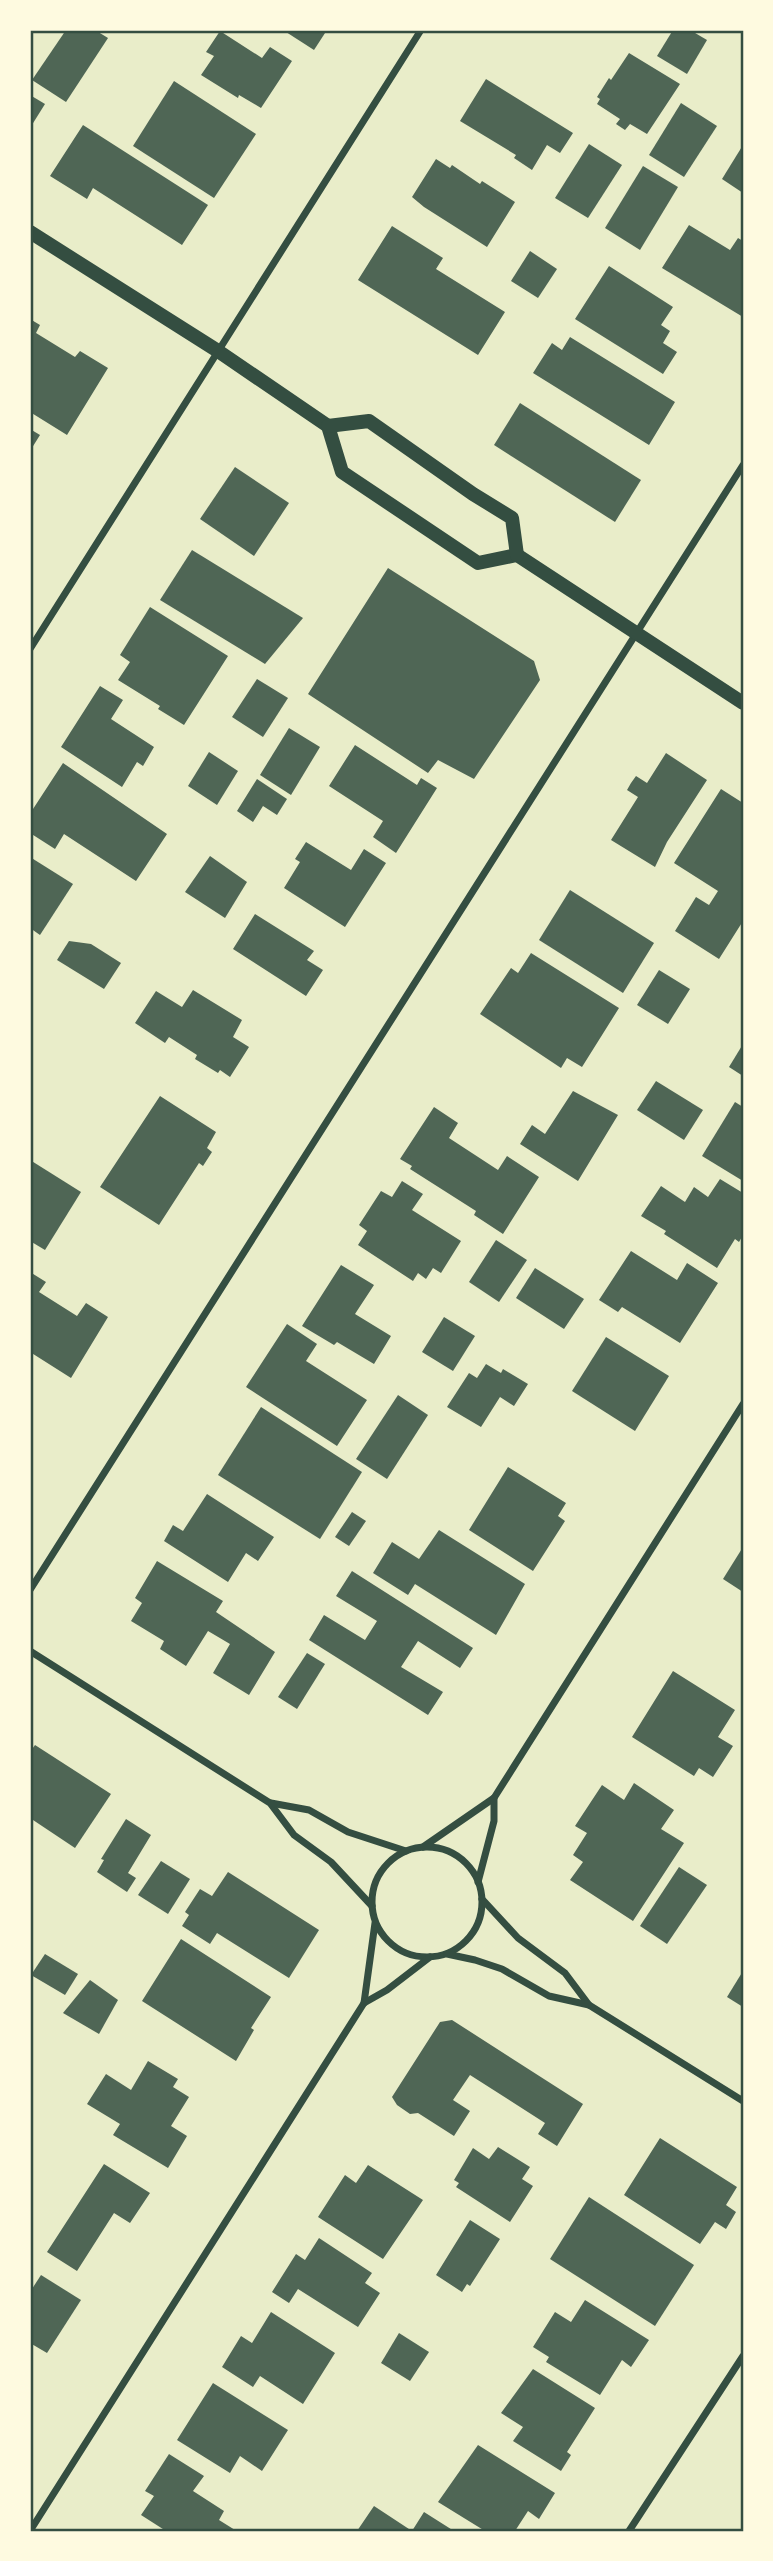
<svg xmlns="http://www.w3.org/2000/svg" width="773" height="2561" font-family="'Source Sans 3',sans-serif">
<rect width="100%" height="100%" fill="#e9edc9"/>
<!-- building -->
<g fill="#4f6655">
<path d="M66,30H95L108,38L66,102L32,80Z"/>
<path d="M288,30H327L314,50L286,32Z"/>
<path d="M673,30H690L707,40L687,74L657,56Z"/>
<path d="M220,31L262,58L270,47L292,61L261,108L239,95L238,98L201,75L214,56L206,52Z"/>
<path d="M629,53L680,84L647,134L630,124L625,130L616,124L620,119L597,104L600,99L597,97L609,78L611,80Z"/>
<path d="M486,79L573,133L560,153L547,145L532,170L514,158L516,155L460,121Z"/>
<path d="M174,81L256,134L214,198L133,146Z"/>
<path d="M30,95L45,104L30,128Z"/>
<path d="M681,103L717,126L684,177L649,155Z"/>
<path d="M83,125L208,205L182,245L93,188L87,199L50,176Z"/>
<path d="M589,144L622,165L588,218L555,198Z"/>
<path d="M743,145V193L722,179Z"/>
<path d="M436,159L450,168L452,165L480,184L482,181L515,202L487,247L424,207L412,197Z"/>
<path d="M643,166L678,187L640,250L605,228Z"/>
<path d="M689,225L730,250L738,238L743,241V317L662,268Z"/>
<path d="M392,226L443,258L436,269L505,312L478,355L358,280Z"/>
<path d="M530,251L557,269L538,298L511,281Z"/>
<path d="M609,266L673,307L661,325L670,331L663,343L677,352L663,374L575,319Z"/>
<path d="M30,319L40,325L36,333L75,357L80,351L108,368L67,435L30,412Z"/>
<path d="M570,337L675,402L649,445L533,373L552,343L562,350Z"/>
<path d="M520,403L641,480L615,522L494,445Z"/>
<path d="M30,429L40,435L30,451Z"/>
<path d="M235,467L289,503L254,556L200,519Z"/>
<path d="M192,550L303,618L265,664L160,600Z"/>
<path d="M388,568L534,661L540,680L474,779L438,760L428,773L308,694Z"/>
<path d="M150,607L228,656L184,725L158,709L160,706L118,680L130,662L120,655Z"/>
<path d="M257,679L288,698L263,737L232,717Z"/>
<path d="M100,686L123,700L111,719L154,747L143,766L137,762L122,787L61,747Z"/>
<path d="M289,728L320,747L291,795L260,775Z"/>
<path d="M355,745L417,785L421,778L437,788L396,853L373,837L383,821L329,786Z"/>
<path d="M209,752L238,771L217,805L188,786Z"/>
<path d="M666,753L707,780L667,842L655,867L611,840L638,797L627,790L631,783L636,776L647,783Z"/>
<path d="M63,763L167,834L136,881L64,834L55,849L30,833V807L33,809Z"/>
<path d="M257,779L287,799L277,815L263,806L253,822L237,811Z"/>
<path d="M721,789L743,803V921L719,959L675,931L696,897L709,905L718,891L674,863Z"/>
<path d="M306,842L351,870L364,849L386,863L345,927L284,888L300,862L295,859Z"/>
<path d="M210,856L247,882L225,918L185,892Z"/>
<path d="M30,857L73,884L40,935L30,928Z"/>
<path d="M570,890L654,943L623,993L539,940Z"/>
<path d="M255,914L314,951L307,960L323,970L306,996L233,949Z"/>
<path d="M69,941L91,944L121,963L104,989L57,960Z"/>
<path d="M531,953L619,1008L582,1067L567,1058L561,1068L480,1014L511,968L518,973Z"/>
<path d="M659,970L690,989L668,1024L637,1005Z"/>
<path d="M193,990L242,1020L233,1037L249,1047L230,1077L220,1070L218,1073L195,1059L197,1055L169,1037L165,1043L135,1023L156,991L182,1007Z"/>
<path d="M743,1044V1076L729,1067Z"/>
<path d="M656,1081L703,1110L684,1140L637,1110Z"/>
<path d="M573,1091L618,1115L578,1181L520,1144L532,1125L545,1134Z"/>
<path d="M160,1096L216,1132L207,1148L212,1152L203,1166L199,1163L159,1225L100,1187Z"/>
<path d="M735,1102L743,1107V1181L702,1156Z"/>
<path d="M434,1107L458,1123L449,1138L498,1170L507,1156L539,1177L503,1234L474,1215L476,1211L410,1169L412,1166L400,1159Z"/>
<path d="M30,1160L81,1192L45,1250L30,1241Z"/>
<path d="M720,1179L743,1193V1235L739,1242L735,1239L717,1268L664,1234L666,1231L641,1216L661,1186L685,1202L694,1187L708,1197Z"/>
<path d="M402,1181L423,1194L412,1210L461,1241L441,1273L433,1268L426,1279L418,1273L413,1281L358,1245L367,1231L359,1225L381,1191L392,1197Z"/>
<path d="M496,1240L527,1260L499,1302L469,1282Z"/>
<path d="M631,1251L677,1280L687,1263L718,1283L680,1343L622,1307L618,1312L599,1300Z"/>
<path d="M341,1265L374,1285L355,1314L391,1336L374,1364L337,1342L334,1345L302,1326Z"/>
<path d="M535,1268L584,1299L564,1329L516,1298Z"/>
<path d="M30,1272L46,1282L39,1292L77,1316L86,1303L108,1317L71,1378L30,1352Z"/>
<path d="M444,1317L475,1336L453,1371L422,1352Z"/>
<path d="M287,1324L317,1344L306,1361L367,1400L337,1446L246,1387Z"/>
<path d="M606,1337L669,1376L635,1431L572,1391Z"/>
<path d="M486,1364L501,1373L503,1369L528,1384L514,1406L500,1397L481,1427L447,1407L469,1373L477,1378Z"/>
<path d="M398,1395L428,1415L387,1479L356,1459Z"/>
<path d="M261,1407L362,1472L320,1539L218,1475Z"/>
<path d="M508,1467L566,1503L558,1516L565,1521L533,1571L469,1530Z"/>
<path d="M207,1494L274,1537L258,1561L246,1553L228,1582L164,1541L173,1525L183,1531Z"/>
<path d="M352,1512L366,1521L349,1546L335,1537Z"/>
<path d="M439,1530L525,1584L496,1635L415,1584L408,1595L373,1573L392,1542L419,1559Z"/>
<path d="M743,1547V1592L723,1579Z"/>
<path d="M157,1561L223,1601L216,1612L275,1652L249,1695L213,1673L230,1644L208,1631L186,1666L160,1649L164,1641L131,1621L142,1603L135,1598Z"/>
<path d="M352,1571L473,1648L460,1668L418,1641L401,1667L443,1692L428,1715L309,1640L324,1615L365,1640L377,1621L336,1596Z"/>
<path d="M307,1653L325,1664L297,1709L278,1697Z"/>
<path d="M673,1671L735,1710L718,1737L733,1746L713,1777L699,1768L694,1776L632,1737Z"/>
<path d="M35,1745L111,1794L75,1848L30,1818V1752Z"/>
<path d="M634,1783L674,1810L661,1829L684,1843L633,1921L570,1880L583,1862L573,1855L587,1833L575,1826L602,1785L624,1800Z"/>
<path d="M126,1819L151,1835L128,1873L136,1878L127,1892L97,1872L104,1860L101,1859Z"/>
<path d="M161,1861L190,1879L168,1914L138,1895Z"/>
<path d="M679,1867L707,1885L667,1944L640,1926Z"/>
<path d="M228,1872L319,1930L289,1978L217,1933L210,1944L182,1926L189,1915L185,1912L200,1889L212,1896Z"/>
<path d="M181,1939L271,1997L251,2028L254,2030L236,2061L142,2001Z"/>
<path d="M45,1954L78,1974L65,1995L31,1975Z"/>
<path d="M743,1971V2007L727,1997Z"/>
<path d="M90,1980L118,2000L99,2034L63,2013Z"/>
<path d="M452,2020L583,2104L557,2146L538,2134L545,2123L470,2075L453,2100L470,2111L454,2136L418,2113L410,2114L397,2105L392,2097L440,2022Z"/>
<path d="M148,2061L178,2079L173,2087L189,2097L171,2126L187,2136L168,2168L113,2135L120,2124L87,2104L106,2074L131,2090Z"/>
<path d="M660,2138L737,2187L726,2205L736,2212L726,2229L715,2222L700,2244L624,2195Z"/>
<path d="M498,2147L530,2167L522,2179L533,2186L510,2222L456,2187L459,2183L454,2180L473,2148L489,2159Z"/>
<path d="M104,2164L150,2193L130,2223L114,2213L77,2271L47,2252Z"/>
<path d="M368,2165L423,2200L383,2259L318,2217L345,2175L356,2183Z"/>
<path d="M589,2197L694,2265L655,2326L550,2259Z"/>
<path d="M470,2220L500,2239L470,2286L467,2284L462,2292L436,2275Z"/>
<path d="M319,2238L372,2273L365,2283L380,2293L358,2327L298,2289L289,2303L272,2292L296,2254L305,2260Z"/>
<path d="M41,2275L81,2300L47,2353L30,2343V2292Z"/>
<path d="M585,2300L649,2340L631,2367L622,2360L600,2395L546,2362L549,2357L533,2347L555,2312L571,2322Z"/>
<path d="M271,2312L335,2353L303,2404L260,2376L253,2387L222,2367L241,2336L252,2343Z"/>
<path d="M399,2333L429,2352L410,2381L381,2363Z"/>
<path d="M533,2369L595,2408L567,2452L571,2455L561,2471L513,2441L523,2427L501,2413Z"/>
<path d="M213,2383L288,2430L262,2471L240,2456L230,2473L177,2440Z"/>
<path d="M478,2445L555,2493L539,2519L528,2511L515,2531H485L438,2502Z"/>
<path d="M169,2454L204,2476L193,2491L224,2511L219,2520L235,2530L234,2531H166L141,2515L154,2496L145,2491Z"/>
<path d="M374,2506L412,2531L424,2512L454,2531H357Z"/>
</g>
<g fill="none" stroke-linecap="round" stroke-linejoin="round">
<!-- minor -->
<g stroke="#344e41" stroke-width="7">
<path d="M30,649L421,30"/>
<path d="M30,1590L743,465"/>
<path d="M30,1651L270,1803L294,1835L331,1862L372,1906"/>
<path d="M271,1803L309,1810L348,1832L406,1851"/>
<path d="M423,1847L494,1798L743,1404"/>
<circle cx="427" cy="1902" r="55"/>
<path d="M478,1882L494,1821V1798"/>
<path d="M482,1899L518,1938L565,1973L589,2005"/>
<path d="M447,1954L475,1960L502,1969L549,1996L589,2005L743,2101"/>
<path d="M364,2003L375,1923"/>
<path d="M30,2531L364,2003L387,1990L430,1957"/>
<path d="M629,2531L743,2356"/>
</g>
<!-- secondary -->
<g stroke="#344e41" stroke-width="14">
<path d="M30,232L218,351L328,426L342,472L478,563L517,555L743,703"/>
<path d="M328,426L369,421L473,494L512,518L517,555"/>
</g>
</g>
<!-- border -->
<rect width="773" height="2561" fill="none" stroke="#fefae0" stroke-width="63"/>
<rect x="32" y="32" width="710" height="2498" fill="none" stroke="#344e41" stroke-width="2.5"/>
</svg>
